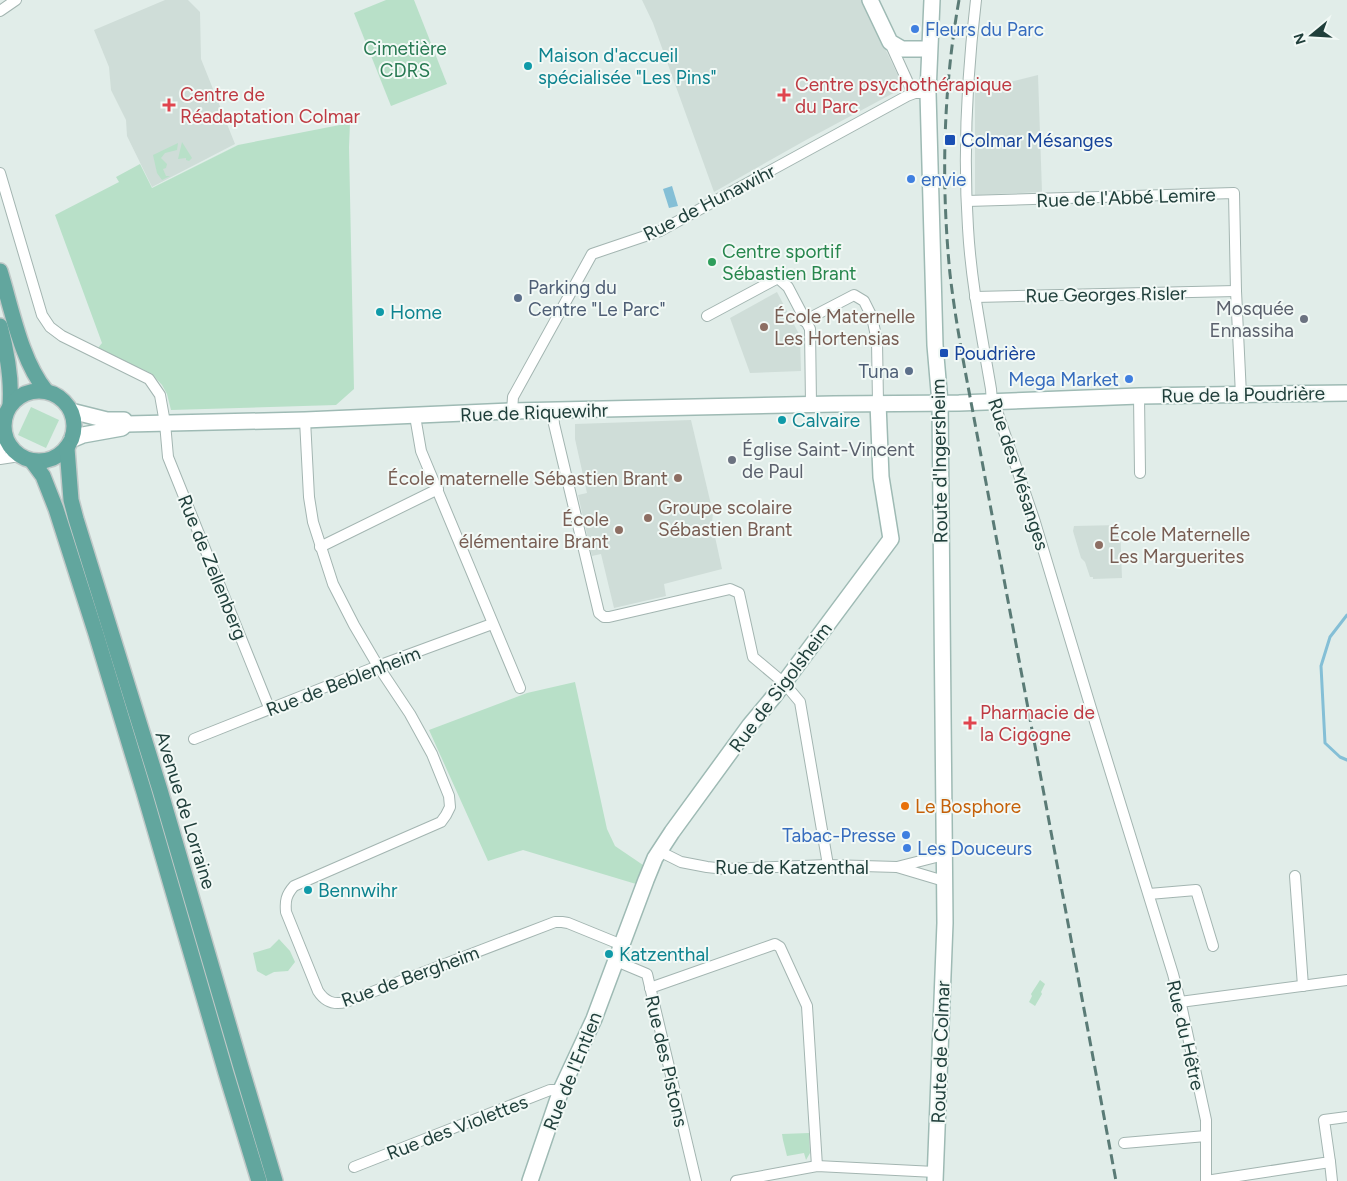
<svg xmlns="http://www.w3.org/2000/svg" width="1347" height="1181" font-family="Figtree,sans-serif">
<rect width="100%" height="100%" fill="#e1ede9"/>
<!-- built -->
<g fill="#cfddd8">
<path d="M165,0H188L200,12L201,59L235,144L152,187L127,136L126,120L111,90L109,67L94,30Z"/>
<path d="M642,0H862L902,84L901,89L806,140L714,192L653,23Z"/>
<path d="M1038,75L1042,192L975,195V91Z"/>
<path d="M777,292L800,336L801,371L750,373L730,318Z"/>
<path d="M691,420L713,513L712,523L722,569L664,584L666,596L614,608L601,554L592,556L578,495L587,493L575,439V424Z"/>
<path d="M1120,525L1122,578L1093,579V577H1090L1085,562L1081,558L1073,531L1074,526Z"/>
</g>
<!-- green -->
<g fill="#b8e0c8">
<path d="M386,0H414L447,84L391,106L354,13Z"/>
<path d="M350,123L349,147L354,389L336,405L171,410L167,394L162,385L152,374L98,348L102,343L55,215L119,182L116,177L140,164L152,188L238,145Z"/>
<path d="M182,142L192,158L189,161L186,160V158L178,159Z"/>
<path d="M178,143L177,150L165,153L161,158L167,164L166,168L163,169L166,176H170L162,180L157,173L153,155Z"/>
<path d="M31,407L59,420L46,448L18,435Z"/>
<path d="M575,682L607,829L615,846L643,865L636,884L523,850L488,861L429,730L527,693Z"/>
<path d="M279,939L290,951L295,962L288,971L274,972L266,976L257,971L253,953L270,948Z"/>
<path d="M1040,980L1045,984L1041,992L1042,994L1035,1006L1029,1002L1032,996L1031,994Z"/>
<path d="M809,1133L810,1153L806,1160L804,1153L787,1156L783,1140L782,1134Z"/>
</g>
<!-- water -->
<path fill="#84bfd6" d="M672,186L678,206L669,208L663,189Z"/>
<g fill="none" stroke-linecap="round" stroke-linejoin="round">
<!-- stream -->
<path stroke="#84bfd6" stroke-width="3" d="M1347,615L1330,637L1321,666L1325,743L1340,757L1347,760"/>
<!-- street casing -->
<g stroke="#a3b5b1" stroke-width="12">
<g id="street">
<path d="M976,0C967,75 963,152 968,228C971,282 982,336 991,389L992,402L998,414L1034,519L1096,725L1173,974L1182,1009L1206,1120V1181"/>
<path d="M0,11L16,0"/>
<path d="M890,43L910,87L915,93"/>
<path d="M0,173L42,315L50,327L62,336L149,379L160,395L165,423L168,457L270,710"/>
<path d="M967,201L1234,193L1236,291L1241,395"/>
<path d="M975,297L1236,291"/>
<path d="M707,316L778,278L788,287L810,329L811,404"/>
<path d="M804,321L854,295L864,301L872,317L877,341L878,403"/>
<path d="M1139,396L1140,473"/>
<path d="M512,411L513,397L592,254L660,231L907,96L915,93H928"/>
<path d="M553,411L554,424L599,613L604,617H609L730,589L739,593L753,657L784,683L800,702L828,865"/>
<path d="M415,416L421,451L520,688"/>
<path d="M305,420L309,497L313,522L333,584L354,625L378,666L410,714L432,754L449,796L450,807L446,815L441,822L294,886C286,895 285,901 286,912L318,991C325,1002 334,1005 346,1002L555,922H562L568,923L622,945"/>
<path d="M0,452L7,441"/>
<path d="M0,459L20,456"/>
<path d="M320,547L438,489"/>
<path d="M194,739L378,666L492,624"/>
<path d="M659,851L681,862L707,867L725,869L828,865L897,867"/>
<path d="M944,855L897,867L944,881"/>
<path d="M1295,876L1303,986"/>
<path d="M1149,894L1196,890L1213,946"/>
<path d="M616,961L647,974L696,1181"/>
<path d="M650,988L775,944L780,947L807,1006L817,1166"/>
<path d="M1180,1002L1347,980"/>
<path d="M1124,1143L1206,1136"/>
<path d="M1330,1162L1332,1181"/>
<path d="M354,1167L550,1090H561"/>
<path d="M736,1181L817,1166L935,1172"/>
<path d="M1206,1181L1330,1162L1324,1120L1347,1117"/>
</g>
</g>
<!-- secondary casing -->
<g stroke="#9ebab4" stroke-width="18">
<g id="secondary">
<path d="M870,0L890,42L902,49H929"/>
<path d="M932,0L928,93L935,345L940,403L945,923L935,1181"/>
<path d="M71,411L107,420H124L127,424L305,420L512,411L834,404L959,403L1139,396L1347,393"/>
<path d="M71,440L83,435L122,428L124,426"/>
<path d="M530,1181L561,1090L594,1019L646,880L655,858L672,832L750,725L775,695L891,539L881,477L878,403"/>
</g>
</g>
<!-- primary casing -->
<g stroke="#c1c9c8" stroke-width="18">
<g id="primary">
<path d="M0,271C12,310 21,360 46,391"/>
<path d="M0,326C7,352 12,379 10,405"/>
<circle cx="39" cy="426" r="35"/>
<path d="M67,448L71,500L76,519L160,790L241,1067L275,1181"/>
<path d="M32,461L43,476L56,509L96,634L144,792L226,1073L259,1181"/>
</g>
</g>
<!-- street -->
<use href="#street" stroke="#fff" stroke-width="10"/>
<!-- secondary -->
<use href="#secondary" stroke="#fff" stroke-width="15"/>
<!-- primary -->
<use href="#primary" stroke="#62a69e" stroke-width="15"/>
<!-- rail -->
<path stroke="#5a7b76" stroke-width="3" stroke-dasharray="10 5" stroke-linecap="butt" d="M959,0C943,90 941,183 950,274C955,317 963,360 971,402L1116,1181"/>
</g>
<!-- markers -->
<g fill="#3f7fe0" stroke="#f2f9f6" stroke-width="2">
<circle cx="915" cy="29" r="5"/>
<circle cx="911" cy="179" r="5"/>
<circle cx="1129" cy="379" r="5"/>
<circle cx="906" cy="835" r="5"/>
<circle cx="907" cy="848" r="5"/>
</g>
<g fill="#0f9aa8" stroke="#f2f9f6" stroke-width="2">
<circle cx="528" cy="66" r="5"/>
<circle cx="380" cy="312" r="5"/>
<circle cx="782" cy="420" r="5"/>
<circle cx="308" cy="890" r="5"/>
<circle cx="609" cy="954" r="5"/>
</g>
<g fill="#e0444e" stroke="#f2f9f6" stroke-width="2">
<path d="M781.5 87.5h5v5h5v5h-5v5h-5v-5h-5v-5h5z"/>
<path d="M166.5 97.5h5v5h5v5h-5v5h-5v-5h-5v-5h5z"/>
<path d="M967.5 715.5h5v5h5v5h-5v5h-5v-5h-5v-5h5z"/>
</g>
<g fill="#1a4fb4" stroke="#f2f9f6" stroke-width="2">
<rect x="944" y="134" width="12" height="12" rx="2.5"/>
<rect x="939" y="348" width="10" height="10" rx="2.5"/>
</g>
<circle fill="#2e9e5b" stroke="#f2f9f6" stroke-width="2" cx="712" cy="262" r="5"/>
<g fill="#5c6f8a" stroke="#f2f9f6" stroke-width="2">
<circle cx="518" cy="298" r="5"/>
<circle cx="909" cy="371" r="5"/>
</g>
<g fill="#6b7280" stroke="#f2f9f6" stroke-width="2">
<circle cx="1304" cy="319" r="5"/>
<circle cx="732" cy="460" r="5"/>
</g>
<g fill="#8d6e63" stroke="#f2f9f6" stroke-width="2">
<circle cx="764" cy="327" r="5"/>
<circle cx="678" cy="478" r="5"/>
<circle cx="648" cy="518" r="5"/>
<circle cx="619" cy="530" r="5"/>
<circle cx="1099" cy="545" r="5"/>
</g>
<circle fill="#e8710a" stroke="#f2f9f6" stroke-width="2" cx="905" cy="806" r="5"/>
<g text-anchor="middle" stroke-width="4" stroke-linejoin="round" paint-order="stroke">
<!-- shop labels -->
<g font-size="19" fill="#366cbe" stroke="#f2f9f6" text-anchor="start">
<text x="925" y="36">Fleurs du Parc</text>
<text x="921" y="186">envie</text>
<text x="1119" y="386" text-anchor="end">Mega Market</text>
<text x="896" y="842" text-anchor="end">Tabac-Presse</text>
<text x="917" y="855">Les Douceurs</text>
</g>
<!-- park labels -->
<g font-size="19" fill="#277952" stroke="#f2f9f6">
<text x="405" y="55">Cimetière<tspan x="405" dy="22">CDRS</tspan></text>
</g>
<!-- culture labels -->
<g font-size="19" fill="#0d838f" stroke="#f2f9f6" text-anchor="start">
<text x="538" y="62">Maison d'accueil<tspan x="538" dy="22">spécialisée "Les Pins"</tspan></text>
<text x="390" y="319">Home</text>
<text x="792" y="427">Calvaire</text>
<text x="318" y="897">Bennwihr</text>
<text x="619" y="961">Katzenthal</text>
</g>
<!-- health labels -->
<g font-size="19" fill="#be3a42" stroke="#f2f9f6" text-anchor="start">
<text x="795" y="91">Centre psychothérapique<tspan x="795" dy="22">du Parc</tspan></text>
<text x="180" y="101">Centre de<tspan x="180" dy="22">Réadaptation Colmar</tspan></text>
<text x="980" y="719">Pharmacie de<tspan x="980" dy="22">la Cigogne</tspan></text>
</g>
<!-- transit labels -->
<g font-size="19" fill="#164399" stroke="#f2f9f6" text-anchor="start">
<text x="961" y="147">Colmar Mésanges</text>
<text x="954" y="360">Poudrière</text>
</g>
<!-- street labels -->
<g font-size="19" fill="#203f3b" stroke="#f2f9f6">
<text transform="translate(1126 197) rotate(-2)" y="7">Rue de l'Abbé Lemire</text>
<text transform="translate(709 202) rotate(-27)" y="7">Rue de Hunawihr</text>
<text transform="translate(1106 294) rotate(-1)" y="7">Rue Georges Risler</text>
<text transform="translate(1243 394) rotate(-1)" y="7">Rue de la Poudrière</text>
<text transform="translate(534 412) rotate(-2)" y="7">Rue de Riquewihr</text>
<text transform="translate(939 461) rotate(-91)" y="7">Route d'Ingersheim</text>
<text transform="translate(1019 474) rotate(72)" y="7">Rue des Mésanges</text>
<text transform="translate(213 567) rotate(68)" y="7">Rue de Zellenberg</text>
<text transform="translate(343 681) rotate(-21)" y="7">Rue de Beblenheim</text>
<text transform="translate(780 687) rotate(-53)" y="7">Rue de Sigolsheim</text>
<text transform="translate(186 810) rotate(73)" y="7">Avenue de Lorraine</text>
<text x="792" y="874">Rue de Katzenthal</text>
<text transform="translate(410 976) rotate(-20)" y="7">Rue de Bergheim</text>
<text transform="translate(1186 1035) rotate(77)" y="7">Rue du Hêtre</text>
<text transform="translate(940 1052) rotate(-88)" y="7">Route de Colmar</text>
<text transform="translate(667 1061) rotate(77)" y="7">Rue des Pistons</text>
<text transform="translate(572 1071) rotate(-68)" y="7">Rue de l'Entlen</text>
<text transform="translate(457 1127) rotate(-21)" y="7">Rue des Violettes</text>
</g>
<!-- leisure labels -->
<g font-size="19" fill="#27864d" stroke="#f2f9f6" text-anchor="start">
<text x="722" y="258">Centre sportif<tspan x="722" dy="22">Sébastien Brant</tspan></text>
</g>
<!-- service labels -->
<g font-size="19" fill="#4e5e75" stroke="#f2f9f6" text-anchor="start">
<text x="528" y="294">Parking du<tspan x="528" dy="22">Centre "Le Parc"</tspan></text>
<text x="899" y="378" text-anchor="end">Tuna</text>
</g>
<!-- worship labels -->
<g font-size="19" fill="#5b616d" stroke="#f2f9f6" text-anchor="end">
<text x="1294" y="315">Mosquée<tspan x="1294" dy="22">Ennassiha</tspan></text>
<text x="742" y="456" text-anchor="start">Église Saint-Vincent<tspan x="742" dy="22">de Paul</tspan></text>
</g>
<!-- education labels -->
<g font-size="19" fill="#785e54" stroke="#f2f9f6" text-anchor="start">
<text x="774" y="323">École Maternelle<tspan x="774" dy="22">Les Hortensias</tspan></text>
<text x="668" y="485" text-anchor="end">École maternelle Sébastien Brant</text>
<text x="658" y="514">Groupe scolaire<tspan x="658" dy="22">Sébastien Brant</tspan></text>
<text x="609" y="526" text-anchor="end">École<tspan x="609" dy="22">élémentaire Brant</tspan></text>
<text x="1109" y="541">École Maternelle<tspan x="1109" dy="22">Les Marguerites</tspan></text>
</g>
<!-- food labels -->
<g font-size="19" fill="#c56008" stroke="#f2f9f6" text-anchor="start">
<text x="915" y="813">Le Bosphore</text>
</g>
</g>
<!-- north arrow -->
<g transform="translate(1312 35) rotate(252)" stroke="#f2f9f6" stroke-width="4" paint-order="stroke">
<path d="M0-4L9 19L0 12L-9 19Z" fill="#203f3b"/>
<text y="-8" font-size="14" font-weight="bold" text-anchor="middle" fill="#203f3b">N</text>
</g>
</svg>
